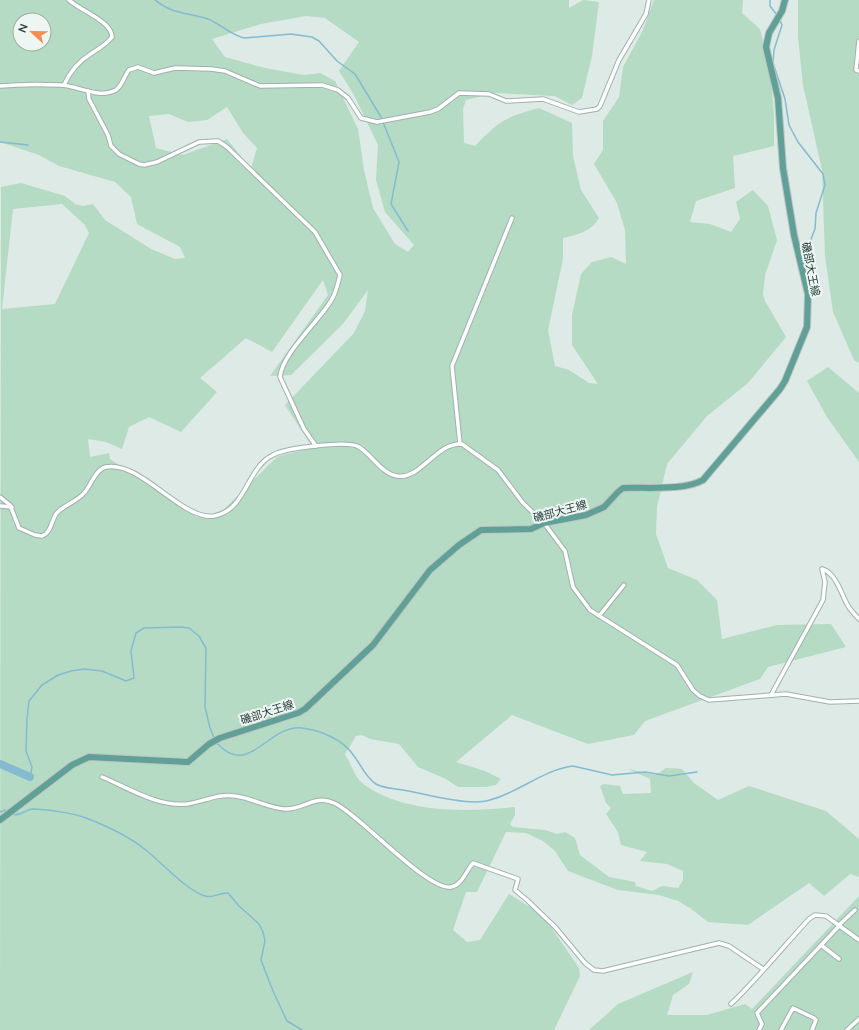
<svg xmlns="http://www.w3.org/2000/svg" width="859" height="1030" font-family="Mulish,'Noto Sans JP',sans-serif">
<rect width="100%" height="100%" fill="#ddeae6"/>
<!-- green -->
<g fill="#b5dbc4" fill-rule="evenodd">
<path d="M0,0H569V8L583,0L599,2L592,56L582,98L572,105L555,96L495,93L466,100L463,109L464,143L475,146C499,121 505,117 539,108L572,123L573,156L581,190L599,218C592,231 577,235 563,238V259L548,330L555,366L569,370L589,383L598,384L572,345V315L581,274L592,262L611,257L626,264L625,230L617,203L594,164L603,150V121L619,97L623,67L643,30L654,0H743L742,13L760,29L770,68L774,115V146L733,156L735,188L696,201L690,222L710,224L731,232L740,219L736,202L753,190L768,206L777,240L765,275L763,294L765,301L786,337L748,383L707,416L667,464L657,507L656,534L668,568L697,580L717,600L722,639L777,625L831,624L846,647L768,667L760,679L645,721L634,735L588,744L512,715L456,762L485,771L501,779L496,785L486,787H458L446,779L418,767L399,744L370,739L362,735L356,736L345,754C350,762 355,777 362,783C402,814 468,812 515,807V815L510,824L513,827L545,830L557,834L565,832L575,838L580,855L609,877L635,882L636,886L652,891L662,886L678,888L683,880V871L667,864L640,861L647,852L621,845L618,832L606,814L611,808L606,803L600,786L604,784L620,786L623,794L651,793L650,779L628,769L656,775L666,768L682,769L694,783L718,800L749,786L826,811L859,839V877L850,874L824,896L809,883L748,925L708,922L690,908L678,901L659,895L618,890L568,871L555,851L543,841L526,833L506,832L477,892H466L453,930L467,942L480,940L509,894L543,915L579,968L580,976L554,1030H0L1,187L21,183L65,196L75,204L83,206L93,204L105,220L151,249L175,259L185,258L180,247L137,224L131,197L115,182L59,166L39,155L0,142ZM306,16L325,18L359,42L339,71L354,95L378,145L376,180L385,212L414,245L408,252L395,244L373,208L364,170L358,129L335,81L320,73L304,75L265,68L225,57L212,39L261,24ZM20,20H44V44H20ZM227,107L243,133L257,148L251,169L227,139L183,155L156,148L149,116L169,114L188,122L207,120ZM62,204L84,224L89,233L55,304L2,309L13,209ZM323,280L328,295L270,376L291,375L342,325L368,290L365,311L354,333L285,405L313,448L278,456L218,515L197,517L110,459L109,453L90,457L88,439L106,442L122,449L129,427L149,417L181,432L217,392L200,378L246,338L272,352Z"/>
<path d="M798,0H859V363L854,360L833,312L825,256L822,170L803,85L798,37Z"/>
<path d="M828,367L859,393V462L827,417L807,381Z"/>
<path d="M859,896V1030H589L618,1004L693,972L689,984L673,995L667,1015H707L745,1004L752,1009Z"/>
</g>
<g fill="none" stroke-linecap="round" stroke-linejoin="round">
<!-- stream -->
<g stroke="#84bbd0" stroke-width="1.5">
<path d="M155,0C173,15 188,12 208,19C221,24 230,35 244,38L291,34L312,37L319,41L337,61L355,74L381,117L399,162L391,204L408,231"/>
<path d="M770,0V6L777,15"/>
<path d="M779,18L782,25L774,50L773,63L785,99L789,125L798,142L823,174L825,185L816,213L815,229L811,239L812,249"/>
<path d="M0,142L28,145"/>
<path d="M217,743C249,779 268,724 302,728C320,730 344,740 354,756C361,765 366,778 376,784C385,789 394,788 403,790C426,794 451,802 475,802C480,802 488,801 493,799C521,791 543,770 573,766L612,775L645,772L669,776L697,772"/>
<path d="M30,777L32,767L26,751L27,719L29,701L42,685L58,675L71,671L84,669L102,671L126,681L134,678L131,651L136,633L144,628L181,627L189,628L199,636L206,648L205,707L210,728L215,740"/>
<path d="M0,812L5,810L8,812"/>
<path d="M12,814C20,817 24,810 32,809C44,809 74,813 86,818C107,826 129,836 147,851C162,863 186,890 205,896C213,899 220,892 228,893L239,906L259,924L263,932L265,941L261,960L273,991L287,1021L302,1030"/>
</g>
<!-- river -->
<path stroke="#84bbd0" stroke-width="8" d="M0,764L30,777"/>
<!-- street casing -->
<g stroke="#a0b1ad" stroke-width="5.5">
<g id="street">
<path d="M859,41L856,70L859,71"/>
<path d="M64,85C70,71 79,61 92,53C100,48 107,44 112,37C112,21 79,10 69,0"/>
<path d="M0,86C21,84 40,84 61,85C78,86 99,99 116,90C123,85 124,76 129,70L138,67L154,73L175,68L211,69L225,71L260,86L322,85L338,90L348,98L361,118L377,122L430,112L438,109L459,93L489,94L506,101L543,99L579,112L597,109L600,106L619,60L646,14L649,0"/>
<path d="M88,91L89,99L108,135L111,146L119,154L139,164L144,165L157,162L199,142L218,141L227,147L315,232L340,275C338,284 336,293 331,301C318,322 282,354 280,377L304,429L316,446"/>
<path d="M460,444L452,366L512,218"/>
<path d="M0,497L10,505L19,528L35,535L42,536C51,533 51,522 56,514C63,505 77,502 85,492C91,485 96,469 106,467C140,460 182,521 214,516C247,510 246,468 273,455C285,448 348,440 359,447C372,455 382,474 397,476C421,480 436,442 462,444L498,470L523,503L544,523L565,551L573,587L590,610L677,665L693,690L700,696L709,700L786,694L830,702L859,701"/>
<path d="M0,506L12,507"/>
<path d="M599,616L624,585"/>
<path d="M771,695L823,600L825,582L822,569C836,573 841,593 847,604C850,610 855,615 859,619"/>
<path d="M102,777C129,788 157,807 187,804C203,802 218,793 235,796C252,798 268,808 285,809C303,810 315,794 334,803C359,814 427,891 451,887C462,885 466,871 473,863L518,879L515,890L527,900L556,928L585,963L594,970L603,971L719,943L729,946L763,969"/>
<path d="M839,925L855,910"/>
<path d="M821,945L839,959"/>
<path d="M731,1004C759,977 783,947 809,919L815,915L826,916L859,940"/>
<path d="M759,1030L762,1024L757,1013L840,925"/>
<path d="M781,1030L793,1008L814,1018L816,1020L812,1030"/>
<path d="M847,1030L859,1019"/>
</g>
</g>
<!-- primary casing -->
<g stroke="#bcc4c2" stroke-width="8">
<path id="primary" d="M0,820L72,765L89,757L188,762L209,744L220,738L298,713L305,709L373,645L430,570L459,545L481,530L531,529L544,523L586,515L604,507L618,492L623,488C646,487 684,491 703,480L780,389L785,381L807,327L808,294L794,235L783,168L778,98L766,47L769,33L782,11L785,0"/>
</g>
<!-- street -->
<use href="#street" stroke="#fff" stroke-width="3.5"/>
<!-- primary -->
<use href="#primary" stroke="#61a097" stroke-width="6"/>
</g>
<g text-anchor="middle" stroke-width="4" stroke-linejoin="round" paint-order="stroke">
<!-- street labels -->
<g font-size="11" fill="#1f3935" stroke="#eef6f3">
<text transform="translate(811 269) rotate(79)" y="4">磯部大王線</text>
<text transform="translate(560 511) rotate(-15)" y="4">磯部大王線</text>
<text transform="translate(267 712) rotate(-18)" y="4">磯部大王線</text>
</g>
</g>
<!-- north arrow -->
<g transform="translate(32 32) rotate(292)"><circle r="19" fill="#eef6f3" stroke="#9baaa7"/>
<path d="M0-3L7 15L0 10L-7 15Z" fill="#f38d51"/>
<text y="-6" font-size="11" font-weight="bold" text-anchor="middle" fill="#1f3935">N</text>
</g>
</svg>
